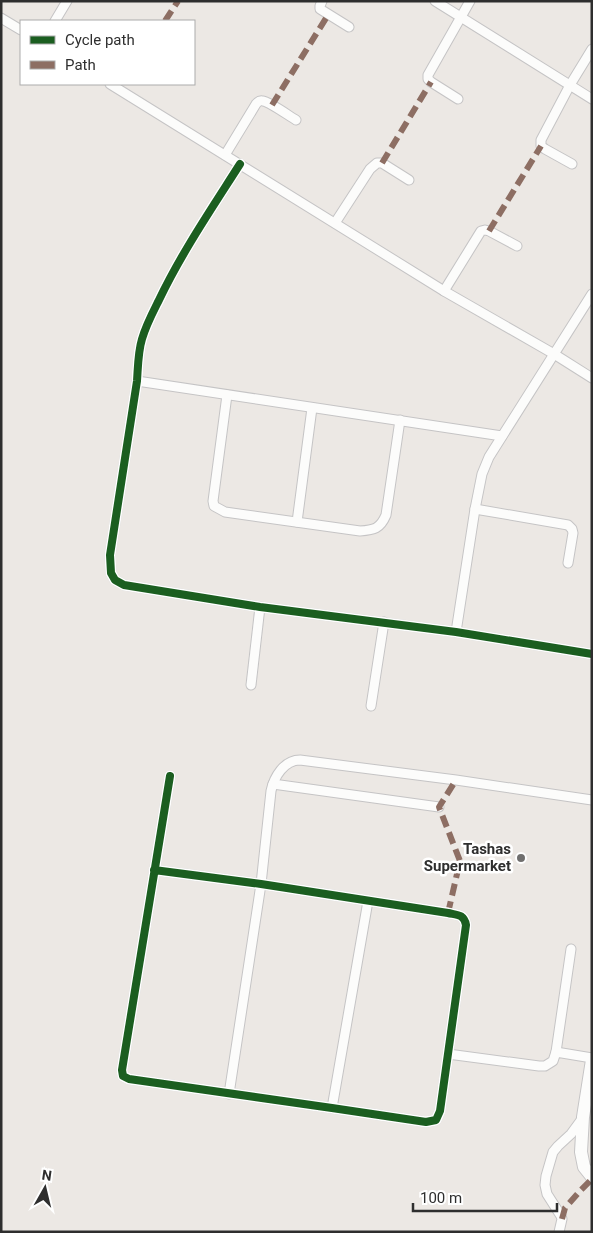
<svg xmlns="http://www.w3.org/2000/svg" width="593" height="1233" font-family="Roboto,sans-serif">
<rect width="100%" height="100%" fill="#ece8e4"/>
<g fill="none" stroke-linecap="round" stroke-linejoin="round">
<!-- street casing -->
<g stroke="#c5c4c5" stroke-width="11">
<g id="street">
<path d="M322,1L320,6V9L349,27"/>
<path d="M435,1L592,99"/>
<path d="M1,18L21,30"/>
<path d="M55,21L67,1"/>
<path d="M110,84L444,291L554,354L592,378"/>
<path d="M458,99L431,82L428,79V75L470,1"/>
<path d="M225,155L256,104C258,102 259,100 263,101C270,102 289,116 296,120"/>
<path d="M240,164C212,208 182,252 159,300C153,312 146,325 142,339C138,352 138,367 137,381L110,555L111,573L115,580L124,585L260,607L456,632L592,654"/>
<path d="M572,164L545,149L541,146V140L570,85L592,49"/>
<path d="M335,223L370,169L377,163H382L409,180"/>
<path d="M444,291L481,231L485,230L489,231L517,246"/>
<path d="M137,381L502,436"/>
<path d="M227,395L213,501L214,506L225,512L360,531C374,530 380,529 386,515L400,420"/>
<path d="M475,509L568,525L572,529L573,533L568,563"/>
<path d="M297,522L312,408"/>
<path d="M456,632L475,509L482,474L489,457L592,294"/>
<path d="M251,685L260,607"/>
<path d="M371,706L384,622"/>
<path d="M273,784L439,807"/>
<path d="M154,870L261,884L448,913C457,915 464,914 466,925L440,1111L436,1120L426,1122L332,1108L129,1079L123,1076L122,1070L170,776"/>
<path d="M556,1052L571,949"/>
<path d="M448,1054L539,1066H545L553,1061L556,1052L592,1058"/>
<path d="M229,1094L261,884L271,791C274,777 284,760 300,760L456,780L592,800"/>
<path d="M332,1108L368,901"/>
<path d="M559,1232L562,1219L561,1216L547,1194L545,1185L546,1176L553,1152L558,1146L571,1134L582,1119"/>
</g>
</g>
<!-- secondary casing -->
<g stroke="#c5c4c5" stroke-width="14">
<path id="secondary" d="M592,1060L583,1117L581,1152L584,1167L592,1177"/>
</g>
<!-- street -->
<use href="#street" stroke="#fcfcfb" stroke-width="9"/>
<!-- secondary -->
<use href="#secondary" stroke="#fcfcfb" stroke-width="12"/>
<!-- quiet -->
<g stroke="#8d6e63" stroke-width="6" stroke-dasharray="12 6" stroke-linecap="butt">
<path d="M165,21L178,1"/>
<path d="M272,105L328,15"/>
<path d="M382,163L431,82"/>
<path d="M489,231L541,146"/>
<path d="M448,913L460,861L439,807L456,780"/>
<path d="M562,1219L565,1208L581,1190L592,1179"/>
</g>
<!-- cycleway casing -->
<g stroke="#fff" stroke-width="11">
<g id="cycleway">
<path d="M240,164C212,208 182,252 159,300C153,312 146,325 142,339C138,352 138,367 137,381L110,555L111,573L115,580L124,585L260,607L456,632L592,654"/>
<path d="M154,870L261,884L448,913C457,915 464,914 466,925L440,1111L436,1120L426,1122L332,1108L129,1079L123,1076L122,1070L170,776"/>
</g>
</g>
<!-- cycleway -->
<use href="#cycleway" stroke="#1b5e20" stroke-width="8"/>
</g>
<!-- markers -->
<circle fill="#706f6e" stroke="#fff" stroke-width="2" cx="521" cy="858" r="5"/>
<g text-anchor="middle" stroke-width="5" stroke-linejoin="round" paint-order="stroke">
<!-- poi labels -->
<g font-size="15" font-weight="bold" fill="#2e2e2e" stroke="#fff" text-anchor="end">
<text x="511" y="854">Tashas<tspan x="511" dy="17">Supermarket</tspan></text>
</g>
</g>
<!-- border -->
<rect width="593" height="1233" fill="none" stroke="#2e2e2e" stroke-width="5"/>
<!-- legend -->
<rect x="20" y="20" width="175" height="65" fill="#ffffff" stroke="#ababab"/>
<rect x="30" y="36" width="25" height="8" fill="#1b5e20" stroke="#ababab"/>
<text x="65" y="45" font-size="15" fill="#2e2e2e">Cycle path</text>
<rect x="30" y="61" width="25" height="8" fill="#8d6e63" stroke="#ababab"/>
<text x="65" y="70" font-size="15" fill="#2e2e2e">Path</text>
<!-- north arrow -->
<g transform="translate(45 1188) rotate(8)" stroke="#ffffff" stroke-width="4" paint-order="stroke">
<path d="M0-4L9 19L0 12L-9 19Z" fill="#2e2e2e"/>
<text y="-8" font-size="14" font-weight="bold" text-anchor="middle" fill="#2e2e2e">N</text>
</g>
<!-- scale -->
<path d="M413 1203v8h144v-8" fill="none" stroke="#2e2e2e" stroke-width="2.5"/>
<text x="420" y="1203" font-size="15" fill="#2e2e2e" stroke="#ffffff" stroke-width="4" paint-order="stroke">100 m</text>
</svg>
